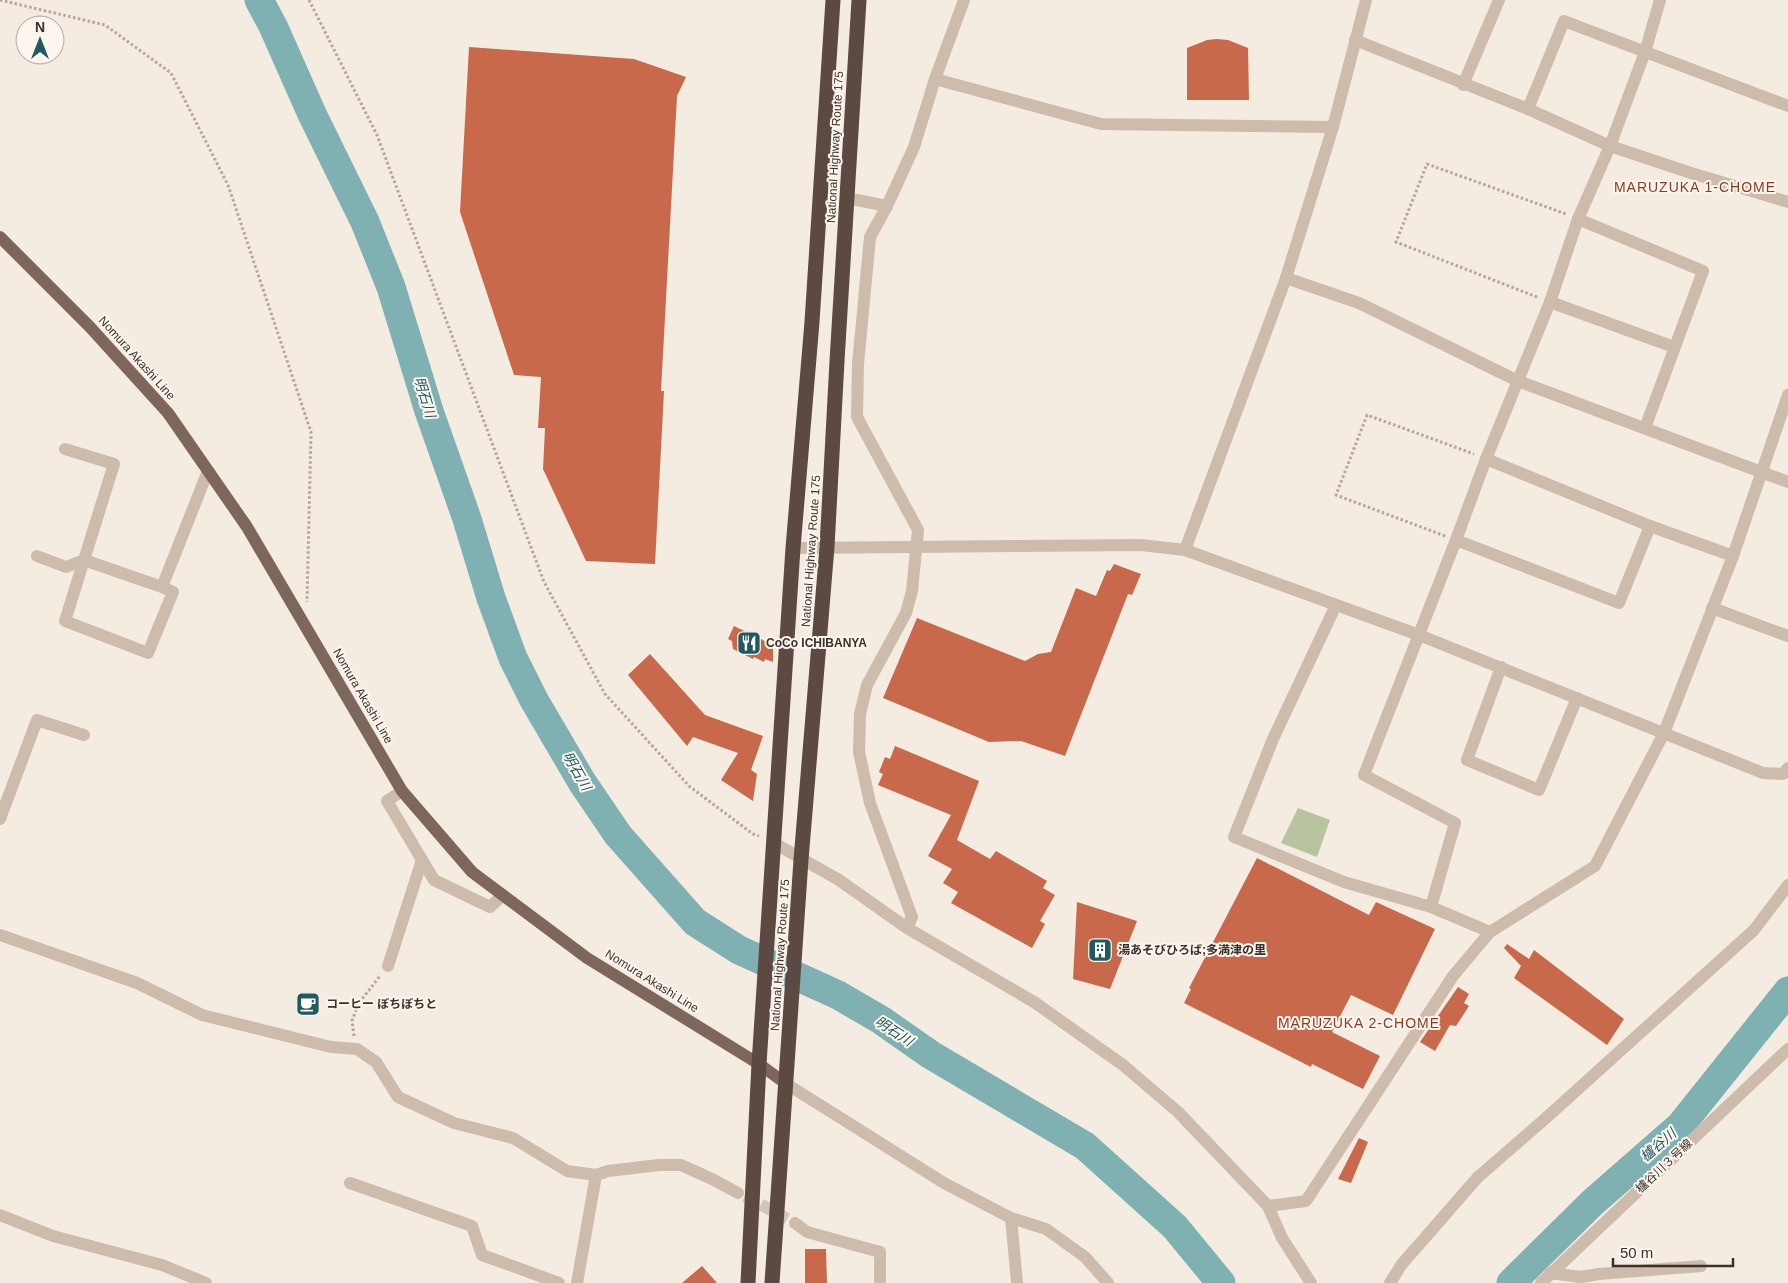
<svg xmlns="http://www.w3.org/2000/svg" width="1788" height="1283" font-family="Arial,'Noto Sans JP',sans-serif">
<rect width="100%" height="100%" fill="#f4ebe1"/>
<!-- green -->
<path fill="#b8c4a0" d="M1298,808L1330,820L1317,857L1281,843Z"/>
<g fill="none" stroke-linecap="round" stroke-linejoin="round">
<!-- river -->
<g stroke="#7fb0b2" stroke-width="29">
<path d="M259,0L273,26L312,114L365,222L391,287L429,411L467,519L491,598L513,658L534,700L582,782L618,835L695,922L739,950L838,995L881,1020L931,1055L1085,1146L1175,1227L1221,1283"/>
<path d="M1511,1283L1592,1203L1680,1126L1788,991"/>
</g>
</g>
<!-- building -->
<g fill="#c8694b">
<path d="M1217,39L1228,40L1248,48L1249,100H1187V48L1207,40Z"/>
<path d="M469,47L634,59L686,77L677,96L661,391H664L655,564L586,561L543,469L545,428H538L541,377L514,375L460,212Z"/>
<path d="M1114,564L1141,574L1132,595L1128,594L1065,756L1021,741L989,742L883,698L917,618L1025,661L1038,654L1051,652L1076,588L1096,596L1107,570L1110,571Z"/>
<path d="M734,626L773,645V662L765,659L764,662L754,657L753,659L733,649L732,641L728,639Z"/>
<path d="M650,654L705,715L763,736L751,770L757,774L753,801L721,780L738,753L693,737L687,746L628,675Z"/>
<path d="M895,746L979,781L957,840L990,859L996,851L1047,881L1043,888L1055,895L1040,921L1045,924L1032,948L951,903L958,892L943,883L952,869L928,856L951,815L878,785L883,774L879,772L885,757L890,759Z"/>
<path d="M1257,858L1369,915L1376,902L1435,929L1393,1015L1351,995L1332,1032L1380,1056L1363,1089L1312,1064L1311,1067L1184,1003L1191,989L1189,988Z"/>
<path d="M1077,902L1137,921L1110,989L1073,979Z"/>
<path d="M1507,944L1529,959L1534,950L1624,1019L1607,1045L1514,978L1521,966L1504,948Z"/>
<path d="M1458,987L1469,994L1464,1003L1469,1006L1456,1026L1450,1025L1435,1051L1420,1042Z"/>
<path d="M1359,1138L1368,1142L1351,1183L1338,1179Z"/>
<path d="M805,1249H826L827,1283H805Z"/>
<path d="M702,1266L717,1283H682Z"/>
</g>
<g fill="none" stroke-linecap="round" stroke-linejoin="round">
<!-- minor-tunnel -->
<path stroke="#cfc6bd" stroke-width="12" stroke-dasharray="12 6" stroke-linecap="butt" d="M745,1196L795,1223"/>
<!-- path -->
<g stroke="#b9a596" stroke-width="3" stroke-dasharray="2.5 2.5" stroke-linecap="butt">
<path d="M0,0L105,25L171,73L228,185L311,432L307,602"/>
<path d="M309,0L377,135L544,582L605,694L689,786L753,834L759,836"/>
<path d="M1537,297L1396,242L1427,164L1566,214"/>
<path d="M1445,536L1336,495L1367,415L1474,454"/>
<path d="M354,1036L352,1021L359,1003L380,976"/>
</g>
<!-- minor -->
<g stroke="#cdbbac" stroke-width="12">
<path d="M1355,40L1528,109L1610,146L1691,173L1788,202"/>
<path d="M935,79L1101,124L1333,127"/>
<path d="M1463,85L1499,0"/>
<path d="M1528,109L1564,21L1788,106"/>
<path d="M847,198L887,206"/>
<path d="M1578,219L1703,271L1645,428"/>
<path d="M1286,278L1359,303L1518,381L1788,482"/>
<path d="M1550,302L1674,347"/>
<path d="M1486,459L1650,526L1733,556"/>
<path d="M1456,540L1619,603L1650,526"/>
<path d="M793,548L1141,545L1185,550L1419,635L1763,773L1783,774L1788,768"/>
<path d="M1185,550L1286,278L1333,127L1366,0"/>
<path d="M37,556L66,567L84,560L114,464L65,449"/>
<path d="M162,587L84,560L65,621L148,653L173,592L162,587L208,471"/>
<path d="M1336,605L1273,739L1234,837L1344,882L1431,907L1490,932"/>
<path d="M1712,608L1788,636"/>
<path d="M1501,667L1467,760L1539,790L1577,698"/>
<path d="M402,791L387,801L434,880L490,907L503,895"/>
<path d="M0,819L37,720L84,735"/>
<path d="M774,843L839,880L907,928L1034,1002L1123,1065L1178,1112L1268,1206L1282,1238L1311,1283"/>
<path d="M1431,907L1455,823L1364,775L1456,540L1486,459L1550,302L1578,219L1610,146L1645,52L1660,0"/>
<path d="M907,928L912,917L870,803L859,752L860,714L867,685L906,613L912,591L918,530L857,417L858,364L870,237L887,206L914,147L935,79L964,0"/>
<path d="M0,935L137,983L202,1015L331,1047L357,1049L376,1062L398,1097L454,1123L513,1138L567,1171L596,1175L608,1171L659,1165H681L712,1179L738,1193"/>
<path d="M388,966L422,860"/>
<path d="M785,1083L944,1183L1011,1218L1046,1229L1085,1257L1108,1283"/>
<path d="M350,1183L472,1226L482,1255L559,1283"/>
<path d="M1268,1206L1306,1201L1453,976L1490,932L1595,866L1664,733L1733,556L1788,395"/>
<path d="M0,1215L53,1236L162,1265L206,1283"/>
<path d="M1011,1218L1017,1283"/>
<path d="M795,1223L807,1232L880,1252V1283"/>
<path d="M1550,1273L1581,1277L1599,1274L1701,1266"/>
<path d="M577,1283L596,1175"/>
<path d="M1390,1283L1402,1264L1478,1177L1546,1118L1754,930L1788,885"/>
<path d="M1541,1283L1788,1049"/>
</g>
<!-- major -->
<path stroke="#7d675c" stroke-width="12" d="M0,237L89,326L168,413L247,527L402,791L472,872L587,958L759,1064L785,1083"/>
<!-- highway -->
<g stroke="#5c4a42" stroke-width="15">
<path d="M748,1283L759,1064L793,548L812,322L833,0"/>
<path d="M772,1283L801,860L827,547L837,361L859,0"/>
</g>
</g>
<!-- icons -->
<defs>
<g id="restaurant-square" transform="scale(1.25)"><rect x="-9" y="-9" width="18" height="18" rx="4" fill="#1f5a5e" stroke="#fbf5ee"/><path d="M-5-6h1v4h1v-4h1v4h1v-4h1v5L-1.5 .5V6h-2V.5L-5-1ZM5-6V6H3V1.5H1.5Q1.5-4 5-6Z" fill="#fff"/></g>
<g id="building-square" transform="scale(1.25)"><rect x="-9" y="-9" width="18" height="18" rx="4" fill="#1f5a5e" stroke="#fbf5ee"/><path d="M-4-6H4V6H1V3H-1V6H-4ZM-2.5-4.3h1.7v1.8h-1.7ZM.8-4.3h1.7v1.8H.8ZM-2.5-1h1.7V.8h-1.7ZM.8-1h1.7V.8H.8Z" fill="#fff"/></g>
<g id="cafe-square" transform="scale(1.25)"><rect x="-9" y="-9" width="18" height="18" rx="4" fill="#1f5a5e" stroke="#fbf5ee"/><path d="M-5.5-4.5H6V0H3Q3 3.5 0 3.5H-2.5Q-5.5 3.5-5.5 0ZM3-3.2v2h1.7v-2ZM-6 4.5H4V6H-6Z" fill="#fff"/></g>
</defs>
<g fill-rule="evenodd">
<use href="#restaurant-square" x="749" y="643"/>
<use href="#building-square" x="1100" y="950"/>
<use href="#cafe-square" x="308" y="1004"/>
</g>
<g text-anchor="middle" stroke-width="4" stroke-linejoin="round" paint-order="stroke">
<!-- street labels -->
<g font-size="12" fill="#3b302b" stroke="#fbf5ee">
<text transform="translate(835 147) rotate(-87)" y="4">National Highway Route 175</text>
<text transform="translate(137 358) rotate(48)" y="4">Nomura Akashi Line</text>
<text transform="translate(811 551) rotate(-86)" y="4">National Highway Route 175</text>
<text transform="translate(363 696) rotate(60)" y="4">Nomura Akashi Line</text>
<text transform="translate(780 955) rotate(-86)" y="4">National Highway Route 175</text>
<text transform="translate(652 981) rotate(32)" y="4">Nomura Akashi Line</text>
<text transform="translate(1664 1166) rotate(-43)" y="4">櫨谷川３号線</text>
</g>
<!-- poi labels -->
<g font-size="12" font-weight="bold" fill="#3b302b" stroke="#fbf5ee" text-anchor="start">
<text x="766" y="647">CoCo ICHIBANYA</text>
<text x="1118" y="954">湯あそびひろば;多満津の里</text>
<text x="326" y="1008">コーヒー ぼちぼちと</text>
</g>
<!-- neighbourhood labels -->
<g font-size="14" letter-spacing="1" fill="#8c3b22" stroke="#fbf5ee">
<text x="1695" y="192">MARUZUKA 1-CHOME</text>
<text x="1359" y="1028">MARUZUKA 2-CHOME</text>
</g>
<!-- water labels -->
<g font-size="14" font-style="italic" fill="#1f5a5e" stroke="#fbf5ee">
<text transform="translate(425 397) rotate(73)" y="5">明石川</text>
<text transform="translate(577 771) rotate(60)" y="5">明石川</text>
<text transform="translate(894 1031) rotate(33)" y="5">明石川</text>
<text transform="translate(1658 1145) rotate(-41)" y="5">櫨谷川</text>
</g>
</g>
<!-- north arrow -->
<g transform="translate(40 40)"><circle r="24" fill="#fbf5ee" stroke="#aea6a0"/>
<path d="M0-4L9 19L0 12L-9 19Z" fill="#1f5a5e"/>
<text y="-8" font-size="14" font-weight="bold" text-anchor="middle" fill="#3b302b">N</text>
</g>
<!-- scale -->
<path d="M1613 1258v8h120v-8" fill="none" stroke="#3b302b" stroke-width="2.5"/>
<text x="1620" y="1258" font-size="15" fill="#3b302b" stroke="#fbf5ee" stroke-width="4" paint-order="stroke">50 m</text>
</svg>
